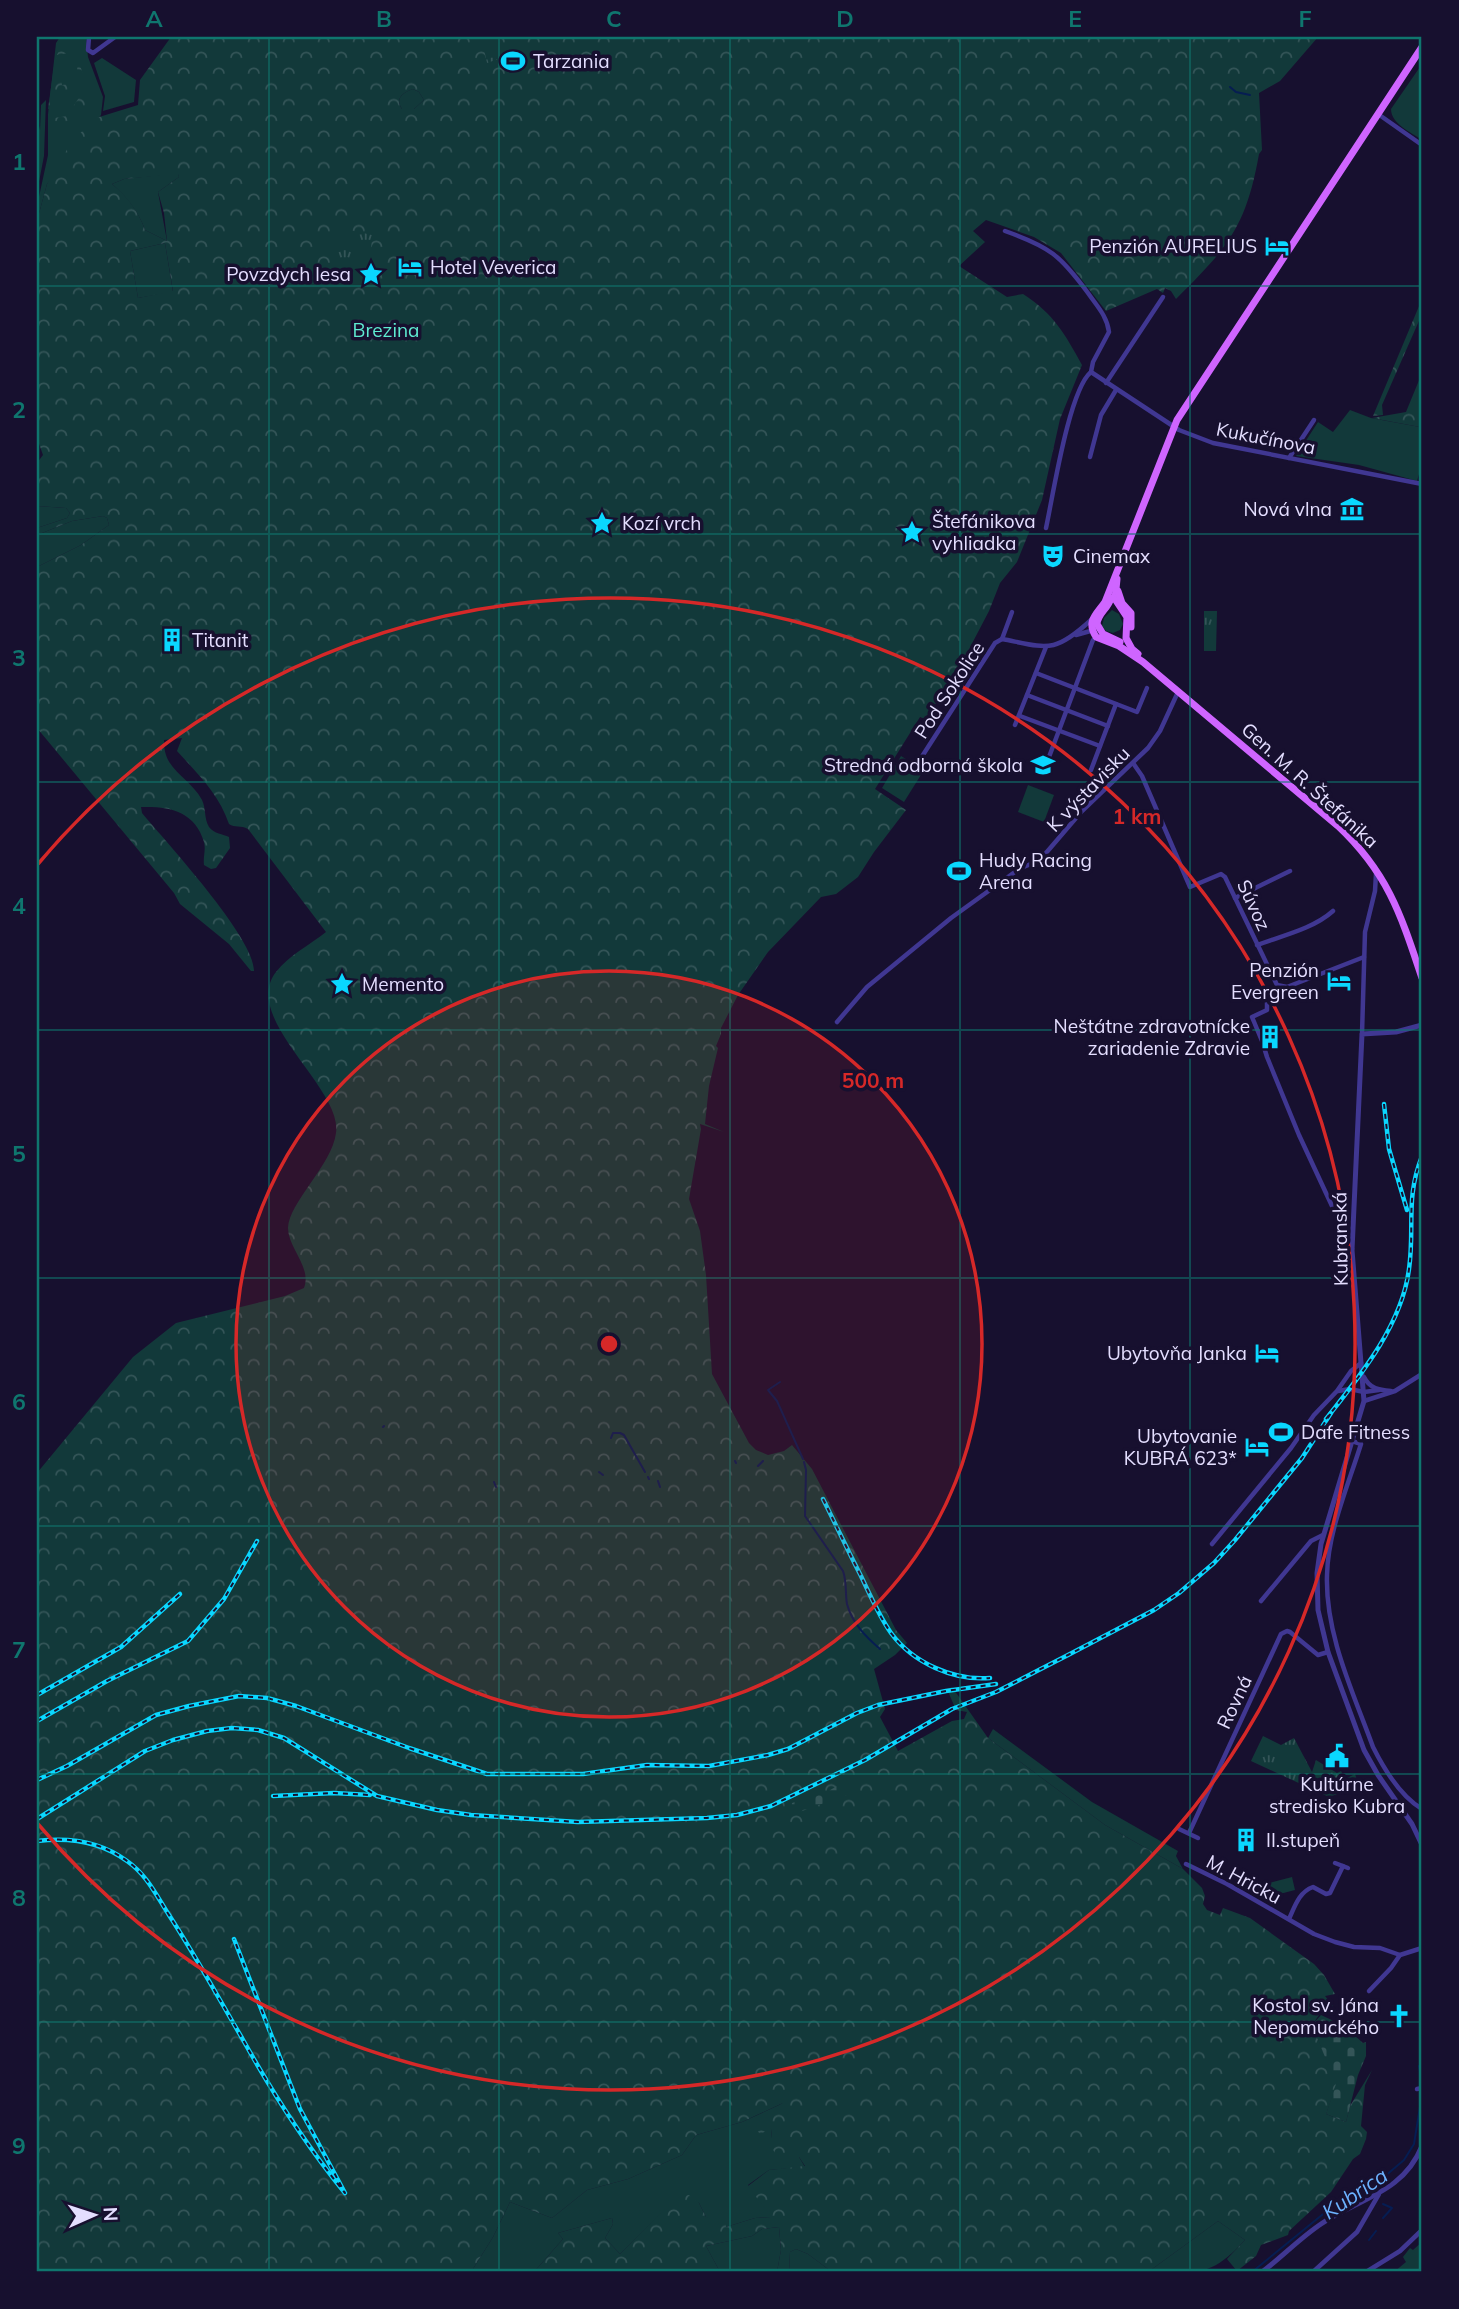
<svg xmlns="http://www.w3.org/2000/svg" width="1459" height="2309" font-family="Mulish,sans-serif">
<defs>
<pattern id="forest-crowns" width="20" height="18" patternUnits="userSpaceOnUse" patternTransform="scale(1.75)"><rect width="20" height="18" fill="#12393a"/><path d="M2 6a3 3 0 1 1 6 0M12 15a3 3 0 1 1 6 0" fill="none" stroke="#345558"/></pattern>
<pattern id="cemetery-stones" width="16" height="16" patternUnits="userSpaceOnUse" patternTransform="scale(1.75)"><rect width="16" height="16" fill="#12393a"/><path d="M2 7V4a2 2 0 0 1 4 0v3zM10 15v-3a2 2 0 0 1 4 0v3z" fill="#345558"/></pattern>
<pattern id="park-tufts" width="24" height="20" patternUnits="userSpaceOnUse" patternTransform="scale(1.75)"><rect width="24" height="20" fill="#12393a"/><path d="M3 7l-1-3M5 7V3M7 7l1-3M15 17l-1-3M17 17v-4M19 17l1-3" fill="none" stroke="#345558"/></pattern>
</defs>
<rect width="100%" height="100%" fill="#17102f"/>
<!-- grass -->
<g fill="#12393a">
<path d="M60,37H86L88,57L103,97L101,115L47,184L37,221V206L48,155V114L56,43Z"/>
<path d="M102,58L136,80L134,102L103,111L105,96L94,63Z"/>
<path d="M1422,64V140C1411,132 1391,124 1391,109Z"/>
<path d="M413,89L419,92L424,100L414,109H402C394,98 404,92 413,89Z"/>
<path d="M46,100L44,156L37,192V117L40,130L41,105Z"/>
<path d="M178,173L179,177L158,192L167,241L145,230C139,212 126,196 112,184L124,179Z"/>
<path d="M165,243L173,292L138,298L130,251Z"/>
<path d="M1350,410L1371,418L1420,427L1422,424V464L1417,481L1359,465L1296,456L1318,422L1333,432Z"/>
<path d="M37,506L66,508L70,513L67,518L37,528Z"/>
<path d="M103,516L107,518L109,525L81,545L37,567V535L72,521Z"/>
<path d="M1112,610L1119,614L1123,624L1120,630L1113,633L1106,631L1102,626L1104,618Z"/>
<path d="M901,756L924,770L904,802L882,788Z"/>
<path d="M1028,785L1054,795L1044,822L1018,812Z"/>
<path d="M993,1729L1092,1802L1178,1851L1176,1856L1183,1869L1105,1825L988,1738Z"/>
<path d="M1292,1877L1295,1890L1272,1896L1269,1883Z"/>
<path d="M790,2100L771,2129L772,2138L799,2157L805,2167L769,2170L748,2185L772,2217L755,2218L726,2227L706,2217L699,2203L678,2197L620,2254L605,2238L613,2224L612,2218L558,2233L563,2239L534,2272H471L493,2237L510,2202L552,2218L587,2190L628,2179L682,2155L696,2135L742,2122Z"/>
<path d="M1218,2221L1245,2240C1209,2279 1197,2272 1148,2272Z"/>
<path d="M779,2227L781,2250L777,2272H720L706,2246L752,2236L762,2229Z"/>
<path d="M796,2249L808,2254L832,2272H789L790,2252Z"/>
</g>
<!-- forest -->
<g fill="url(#forest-crowns)" fill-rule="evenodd">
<path d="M171,37H1318L1280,81L1259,93L1262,150L1259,154C1246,228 1227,248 1176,299L1171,291L1165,288L1163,293L1157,289L1106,311L1061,253L1034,237L986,220L973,231L985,242L959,266L1007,297L1023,294C1054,314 1065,334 1082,365L1060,419L1042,500L1017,562L1000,583L989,611L955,676L925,719L920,717L875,789L906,810L874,852L858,877L836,894L821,897L768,952L738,995L721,1028V1034L716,1046L718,1048L709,1086L705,1124L724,1132L700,1124L701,1129L689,1199L700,1231L706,1275L712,1374L749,1443L756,1450L768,1455L784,1451L792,1445L812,1469L896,1630L907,1643L895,1655L874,1669L885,1709L880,1717L898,1751L952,1721L964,1719L967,1712L956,1710L947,1689L952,1687L988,1738L1105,1825L1183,1869L1202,1888L1205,1896L1203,1904L1207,1910L1220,1915L1223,1908L1250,1918L1314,1964L1324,1975L1335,1994L1325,1996L1333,2006L1319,2015L1312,2025L1337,2084L1326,2114L1346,2122L1350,2106L1372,2070L1365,2085L1361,2126L1367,2132L1366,2139L1360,2154L1353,2159L1331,2192L1289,2231L1288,2235L1261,2245L1256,2256L1237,2271L1227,2259L1245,2240L1218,2221L1148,2272H832L808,2254L796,2249L790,2252L789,2272H777L781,2250L779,2227L762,2229L752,2236L706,2246L720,2272H534L563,2239L558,2233L612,2218L613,2224L605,2238L620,2254L677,2197L689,2195L699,2203L706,2217L725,2219L726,2227L755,2218L771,2217L748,2186L769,2170L805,2166L799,2157L789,2161L778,2158L769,2143L772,2138L771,2129L760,2134L756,2129L761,2117L783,2103L742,2122L696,2135L682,2155L628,2179L587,2190L552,2218L510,2202L493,2237L471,2272H37V1473L133,1357L176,1323L285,1296L304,1288C312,1267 288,1248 288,1228C289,1202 332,1165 336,1133C343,1088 240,1018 276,972C289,955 310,945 326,932L248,829C241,825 235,828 229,824C219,794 197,773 177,751L182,738L164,740C163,771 189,776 202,800C206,808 204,819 209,827C214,834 223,834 229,837L230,848L216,868L211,869L204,865C203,857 206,850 204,842C195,811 169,806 141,807L142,813C166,842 255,938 254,971H251L229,944L180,904L174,893L37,728V567L81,545L109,525L107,518L103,516L72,521L37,535V528L67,518L70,513L66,508L37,506V463L43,455L37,438V221L47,184L72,141L96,118L138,105L140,80ZM413,89L419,92L424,100L414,109H402C394,98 404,92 413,89ZM178,174L179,177L158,192L164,213L167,241L145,230C139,212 127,196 112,184L124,179ZM165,243L173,291L138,298L130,251Z"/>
<path d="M68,40L75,48L83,75L90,88L88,102L70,125L48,127V119L67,116L82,93L74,52L57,55L63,41Z"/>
<path d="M58,58L62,85L76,83L77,88L55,92L56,108L48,109L55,59Z"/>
<path d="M1422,299V314L1382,405L1383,415L1373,416Z"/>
<path d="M1422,373V424L1420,427L1372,418L1406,412Z"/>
<path d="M1422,2242V2272H1394L1406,2262L1403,2257L1410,2248L1413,2250Z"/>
</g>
<!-- cemetery -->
<g fill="url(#cemetery-stones)">
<path d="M851,1778L855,1792L791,1815L792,1803L825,1793Z"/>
<path d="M1321,2015C1337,2022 1350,2031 1363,2043L1366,2042V2056L1358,2075L1346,2122L1326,2114L1336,2084L1312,2025Z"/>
</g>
<!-- park -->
<g fill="url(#park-tufts)">
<path d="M493,37H497L501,58L487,63L482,40Z"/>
<path d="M349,230L372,235L370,267L358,269L331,265L333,237Z"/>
<path d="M1204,611H1217L1216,651H1204Z"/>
<path d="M1263,1736L1281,1745L1294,1738L1312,1772L1316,1760L1337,1773L1341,1771L1345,1779L1355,1774L1357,1780L1348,1790L1329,1797L1251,1761Z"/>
</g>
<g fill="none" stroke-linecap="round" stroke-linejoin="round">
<!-- stream -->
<g stroke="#061d52" stroke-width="2">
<path d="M1230,87L1236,92L1250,95"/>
<path d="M780,1382L768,1390L777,1401L803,1459"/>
<path d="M383,1427L384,1426"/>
<path d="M611,1438L613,1433H620L624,1435L645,1472"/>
<path d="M735,1461L736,1463"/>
<path d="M804,1462L806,1470L805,1516L843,1571C847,1582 845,1593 847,1604C852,1623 866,1637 880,1649"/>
<path d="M758,1466L763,1461"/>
<path d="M599,1472L603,1475"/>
<path d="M648,1477L649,1479"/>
<path d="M658,1481L660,1487"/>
<path d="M494,1482L496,1487"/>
<path d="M1419,2066L1422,2084"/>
<path d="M1383,2218L1392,2208L1383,2204"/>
<path d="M1369,2240L1376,2231"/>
<path d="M1252,2272L1333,2206L1378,2182L1404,2160L1414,2144L1422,2094"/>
</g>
<!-- minor -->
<g stroke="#403792" stroke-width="4.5">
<path d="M89,37L88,50L93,53L115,37"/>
<path d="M1378,114L1422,145"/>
<path d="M1005,231C1050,247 1060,255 1088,293C1097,306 1107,316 1109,332L1093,362L1091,372L1179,430L1213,443L1422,484"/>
<path d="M1106,383L1163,297"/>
<path d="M1090,457L1101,415L1116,390"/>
<path d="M1289,458L1314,420"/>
<path d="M1046,528C1053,496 1069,390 1091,372"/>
<path d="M1076,635L1094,630"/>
<path d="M1002,639L1012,612"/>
<path d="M1036,673L1137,712L1147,688"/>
<path d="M1027,695L1108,726"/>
<path d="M1020,716L1100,746"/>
<path d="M1015,725L1046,647"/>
<path d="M1049,757L1093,640"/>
<path d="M921,758L995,643L1002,639C1048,648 1054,654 1091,620"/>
<path d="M1133,763L1142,776L1190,887L1221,874L1225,877L1277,985L1287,987L1364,957"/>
<path d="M1091,770L1116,704"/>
<path d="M1235,898L1290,871"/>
<path d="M1257,945C1281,936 1313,929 1333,911"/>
<path d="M1262,999L1276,993L1282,987"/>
<path d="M837,1022L867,987L951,918L1019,869L1040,860L1082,811L1148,748L1160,731L1178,692"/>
<path d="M1362,1034L1365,932L1375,891L1376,874"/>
<path d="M1262,1041L1252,1017L1267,1010V997"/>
<path d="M1263,1044L1267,1057L1299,1135L1352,1249"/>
<path d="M1364,1377C1370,1389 1379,1390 1391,1391"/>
<path d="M1338,1391L1350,1389L1364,1392L1379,1390"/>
<path d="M1364,1401L1395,1391L1422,1374"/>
<path d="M1352,1441L1361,1444C1348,1486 1328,1531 1327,1575C1325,1634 1353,1692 1373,1747C1384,1769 1400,1796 1422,1809"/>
<path d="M1212,1544L1291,1448L1314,1415L1337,1391L1351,1371L1361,1363"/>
<path d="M1261,1601L1311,1541L1323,1535"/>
<path d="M1179,1829L1198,1838"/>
<path d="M1189,1833L1281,1634L1287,1631L1290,1632L1318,1655L1328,1652"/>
<path d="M1335,1863L1348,1868"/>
<path d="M1186,1864L1227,1884L1314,1934L1335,1942L1354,1947L1380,1948L1400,1955L1422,1948"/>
<path d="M1289,1919C1295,1906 1299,1892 1313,1887L1326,1894L1330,1893L1343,1866"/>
<path d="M1369,1991L1391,1968L1400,1955"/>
<path d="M1417,2089L1422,2088"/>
<path d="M1313,2272L1357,2232L1379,2194"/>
<path d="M1366,2272L1400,2251L1422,2230"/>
</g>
<!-- tertiary -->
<g stroke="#403792" stroke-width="5">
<path d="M1422,1025L1396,1032L1362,1034L1352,1250L1364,1401L1321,1544L1317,1573L1318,1610L1328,1652L1364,1750L1378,1775L1412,1824L1422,1845"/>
<path d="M1422,1927V1949"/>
<path d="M1262,2272C1282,2257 1300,2238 1321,2224C1360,2198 1403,2193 1422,2146"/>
</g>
<!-- primary -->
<g stroke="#cf65ff" stroke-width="7">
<path d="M1422,47L1177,420L1105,602C1096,615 1086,621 1096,637L1119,646L1143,662L1338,826C1388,873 1401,915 1422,978"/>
<path d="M1117,579L1115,599L1127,617L1126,638L1132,649L1138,654"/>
<path d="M1118,591L1122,603L1131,613V627"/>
<path d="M1111,598C1108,609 1098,613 1097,624L1103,634L1120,642"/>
</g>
<!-- rail casing -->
<g stroke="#0ad7ff" stroke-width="4.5">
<g id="rail">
<path d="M1384,1104L1389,1149L1407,1210"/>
<path d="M1326,1419C1360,1376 1402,1325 1409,1269C1415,1227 1405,1199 1422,1156"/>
<path d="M823,1499C836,1525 848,1551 861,1576C870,1595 879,1616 891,1633C913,1663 954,1681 990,1678"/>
<path d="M37,1695L121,1647L180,1594"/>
<path d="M37,1721L107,1681L188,1641L224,1599L257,1541"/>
<path d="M37,1780L67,1766L156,1715L189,1706L239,1696L267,1698L296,1706L409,1748L487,1774H583L647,1765L709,1766L768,1755L788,1749L857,1713L878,1705L946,1691L996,1684"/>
<path d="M273,1796L334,1793L370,1795"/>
<path d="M37,1819L145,1751L173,1740L207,1731L232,1728L258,1730L284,1738L377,1796L437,1810L471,1815L578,1822L707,1818L737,1815L771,1806L865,1760L952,1709L996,1692L1068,1655L1154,1610L1179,1593L1214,1563L1235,1540L1302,1458L1331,1413"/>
<path d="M37,1841C69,1837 100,1841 127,1861C147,1875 156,1895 169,1915C195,1955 218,1997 242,2038C272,2092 306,2145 345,2193L300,2109L234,1939"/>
</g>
</g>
<!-- rail -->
<use href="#rail" stroke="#17102f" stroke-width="2" stroke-dasharray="5" stroke-linecap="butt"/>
</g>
<!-- grid -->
<path fill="none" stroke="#0f766e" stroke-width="2" stroke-opacity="0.55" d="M269,37V2272M499,37V2272M730,37V2272M960,37V2272M1190,37V2272M37,286H1422M37,534H1422M37,782H1422M37,1030H1422M37,1278H1422M37,1526H1422M37,1774H1422M37,2022H1422"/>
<!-- distance rings -->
<circle cx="609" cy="1344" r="373" fill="#d62828" fill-opacity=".12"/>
<g fill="none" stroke="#d62828" stroke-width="3.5">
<circle cx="609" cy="1344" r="373"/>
<path d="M38 864A746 746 0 1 1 38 1824"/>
</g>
<!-- icons -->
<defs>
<g id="stadium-bare" transform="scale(1.89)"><path d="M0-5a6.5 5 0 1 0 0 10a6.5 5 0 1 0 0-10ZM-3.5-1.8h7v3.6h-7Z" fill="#0ad7ff" stroke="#17102f" stroke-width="2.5" paint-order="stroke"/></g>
<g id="hotel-bare" transform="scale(1.89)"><path d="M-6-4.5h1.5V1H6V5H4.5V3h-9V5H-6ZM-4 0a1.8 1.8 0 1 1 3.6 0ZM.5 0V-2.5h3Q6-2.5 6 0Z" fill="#0ad7ff" stroke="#17102f" stroke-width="2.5" paint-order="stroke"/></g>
<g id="sight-bare" transform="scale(1.89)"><path d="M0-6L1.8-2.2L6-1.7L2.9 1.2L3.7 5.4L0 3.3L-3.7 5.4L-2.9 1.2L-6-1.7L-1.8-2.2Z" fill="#0ad7ff" stroke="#17102f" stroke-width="2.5" paint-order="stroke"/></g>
<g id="museum-bare" transform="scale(1.89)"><path d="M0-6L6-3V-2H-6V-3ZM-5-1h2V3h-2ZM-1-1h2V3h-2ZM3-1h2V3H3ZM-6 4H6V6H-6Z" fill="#0ad7ff" stroke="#17102f" stroke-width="2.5" paint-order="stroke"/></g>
<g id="theatre-bare" transform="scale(1.89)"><path d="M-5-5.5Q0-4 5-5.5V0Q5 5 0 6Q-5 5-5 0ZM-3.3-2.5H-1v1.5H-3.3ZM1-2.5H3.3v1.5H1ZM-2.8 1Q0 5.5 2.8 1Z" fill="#0ad7ff" stroke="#17102f" stroke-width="2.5" paint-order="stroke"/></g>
<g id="building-bare" transform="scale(1.89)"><path d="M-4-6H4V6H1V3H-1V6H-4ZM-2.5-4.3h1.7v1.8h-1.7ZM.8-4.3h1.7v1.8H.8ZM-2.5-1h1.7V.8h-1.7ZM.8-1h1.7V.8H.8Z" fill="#0ad7ff" stroke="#17102f" stroke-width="2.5" paint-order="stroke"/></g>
<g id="school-bare" transform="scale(1.89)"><path d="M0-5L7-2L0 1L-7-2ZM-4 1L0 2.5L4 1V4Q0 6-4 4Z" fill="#0ad7ff" stroke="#17102f" stroke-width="2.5" paint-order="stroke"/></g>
<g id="civic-bare" transform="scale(1.89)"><path d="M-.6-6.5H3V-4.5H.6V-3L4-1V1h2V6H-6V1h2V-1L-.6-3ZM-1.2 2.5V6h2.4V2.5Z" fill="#0ad7ff" stroke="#17102f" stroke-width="2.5" paint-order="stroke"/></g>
<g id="church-bare" transform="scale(1.89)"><path d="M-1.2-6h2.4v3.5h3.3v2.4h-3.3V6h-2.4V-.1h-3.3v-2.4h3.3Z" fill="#0ad7ff" stroke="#17102f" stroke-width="2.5" paint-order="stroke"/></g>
</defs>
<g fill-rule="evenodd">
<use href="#stadium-bare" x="513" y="61"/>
<use href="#hotel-bare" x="1277" y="246"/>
<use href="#hotel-bare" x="410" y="267"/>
<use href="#sight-bare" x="371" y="274"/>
<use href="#museum-bare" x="1352" y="509"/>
<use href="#sight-bare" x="602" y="523"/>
<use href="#sight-bare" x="912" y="532"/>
<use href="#theatre-bare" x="1053" y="556"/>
<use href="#building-bare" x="172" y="640"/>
<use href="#school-bare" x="1043" y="765"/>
<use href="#stadium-bare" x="959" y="871"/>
<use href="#hotel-bare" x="1339" y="981"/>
<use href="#sight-bare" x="342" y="984"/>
<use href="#building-bare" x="1270" y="1037"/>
<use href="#hotel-bare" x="1267" y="1353"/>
<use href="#stadium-bare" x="1281" y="1432"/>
<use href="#hotel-bare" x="1257" y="1447"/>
<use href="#civic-bare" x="1337" y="1756"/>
<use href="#building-bare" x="1246" y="1840"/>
<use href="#church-bare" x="1399" y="2016"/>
</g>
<g text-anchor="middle" stroke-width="7" stroke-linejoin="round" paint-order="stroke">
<!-- poi labels -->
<g font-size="19" fill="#e4deff" stroke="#17102f" text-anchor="start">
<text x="533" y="68">Tarzania</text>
<text x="1257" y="253" text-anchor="end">Penzión AURELIUS</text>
<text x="430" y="274">Hotel Veverica</text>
<text x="351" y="281" text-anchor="end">Povzdych lesa</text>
<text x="1332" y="516" text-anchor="end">Nová vlna</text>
<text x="932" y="528">Štefánikova<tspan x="932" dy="22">vyhliadka</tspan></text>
<text x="622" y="530">Kozí vrch</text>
<text x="1073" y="563">Cinemax</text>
<text x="192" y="647">Titanit</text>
<text x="1023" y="772" text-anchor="end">Stredná odborná škola</text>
<text x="979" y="867">Hudy Racing<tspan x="979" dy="22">Arena</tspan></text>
<text x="1319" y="977" text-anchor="end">Penzión<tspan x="1319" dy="22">Evergreen</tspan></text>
<text x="362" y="991">Memento</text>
<text x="1250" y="1033" text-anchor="end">Neštátne zdravotnícke<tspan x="1250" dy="22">zariadenie Zdravie</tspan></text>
<text x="1247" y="1360" text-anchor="end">Ubytovňa Janka</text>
<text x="1301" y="1439">Dafe Fitness</text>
<text x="1237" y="1443" text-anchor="end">Ubytovanie<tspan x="1237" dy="22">KUBRÁ 623*</tspan></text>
<text x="1337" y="1791" text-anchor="middle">Kultúrne<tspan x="1337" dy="22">stredisko Kubra</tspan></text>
<text x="1266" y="1847">II.stupeň</text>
<text x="1379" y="2012" text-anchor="end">Kostol sv. Jána<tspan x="1379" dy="22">Nepomuckého</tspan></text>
</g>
<!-- park labels -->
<g font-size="19" fill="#5eebd1" stroke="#17102f">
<text x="386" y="337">Brezina</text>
</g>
<!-- street labels -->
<g font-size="19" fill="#e4deff" stroke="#17102f">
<text transform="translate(1266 438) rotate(11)" y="7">Kukučínova</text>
<text transform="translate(949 690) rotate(-57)" y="7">Pod Sokolice</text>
<text transform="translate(1310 785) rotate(42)" y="7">Gen. M. R. Štefánika</text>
<text transform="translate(1088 789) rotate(-46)" y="7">K výstavisku</text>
<text transform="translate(1254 905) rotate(65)" y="7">Súvoz</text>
<text transform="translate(1340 1239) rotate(-91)" y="7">Kubranská</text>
<text transform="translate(1234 1702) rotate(-65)" y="7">Rovná</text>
<text transform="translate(1244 1879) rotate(28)" y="7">M. Hricku</text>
</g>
<!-- water labels -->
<g font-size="21" font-style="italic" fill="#6cb2ff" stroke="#17102f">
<text transform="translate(1355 2194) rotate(-34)" y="7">Kubrica</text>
</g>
</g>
<circle cx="609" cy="1344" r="10" fill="#d62828" stroke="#17102f" stroke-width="3.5"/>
<g font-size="21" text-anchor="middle" font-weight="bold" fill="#d62828" stroke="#17102f" stroke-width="7" stroke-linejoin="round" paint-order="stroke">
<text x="1137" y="824">1 km</text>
<text x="873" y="1088">500 m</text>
</g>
<!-- border -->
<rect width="1459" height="2309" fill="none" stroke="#17102f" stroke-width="77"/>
<!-- north arrow -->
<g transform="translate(94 2215) rotate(87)" stroke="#17102f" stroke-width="5" paint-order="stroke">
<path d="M0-5L12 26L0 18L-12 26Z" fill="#e4deff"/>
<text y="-10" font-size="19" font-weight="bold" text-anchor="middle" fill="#e4deff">N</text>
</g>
<rect x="38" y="38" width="1382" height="2232" fill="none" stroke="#0f766e" stroke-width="2.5"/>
<g font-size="23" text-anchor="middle" font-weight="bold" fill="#0f766e">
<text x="154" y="27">A</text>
<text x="384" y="27">B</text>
<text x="614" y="27">C</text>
<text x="845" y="27">D</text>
<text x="1075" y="27">E</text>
<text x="1305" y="27">F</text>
<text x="19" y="170">1</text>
<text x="19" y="418">2</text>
<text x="19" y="666">3</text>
<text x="19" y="914">4</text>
<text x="19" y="1162">5</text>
<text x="19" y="1410">6</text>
<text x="19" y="1658">7</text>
<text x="19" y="1906">8</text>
<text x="19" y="2154">9</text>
</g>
</svg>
